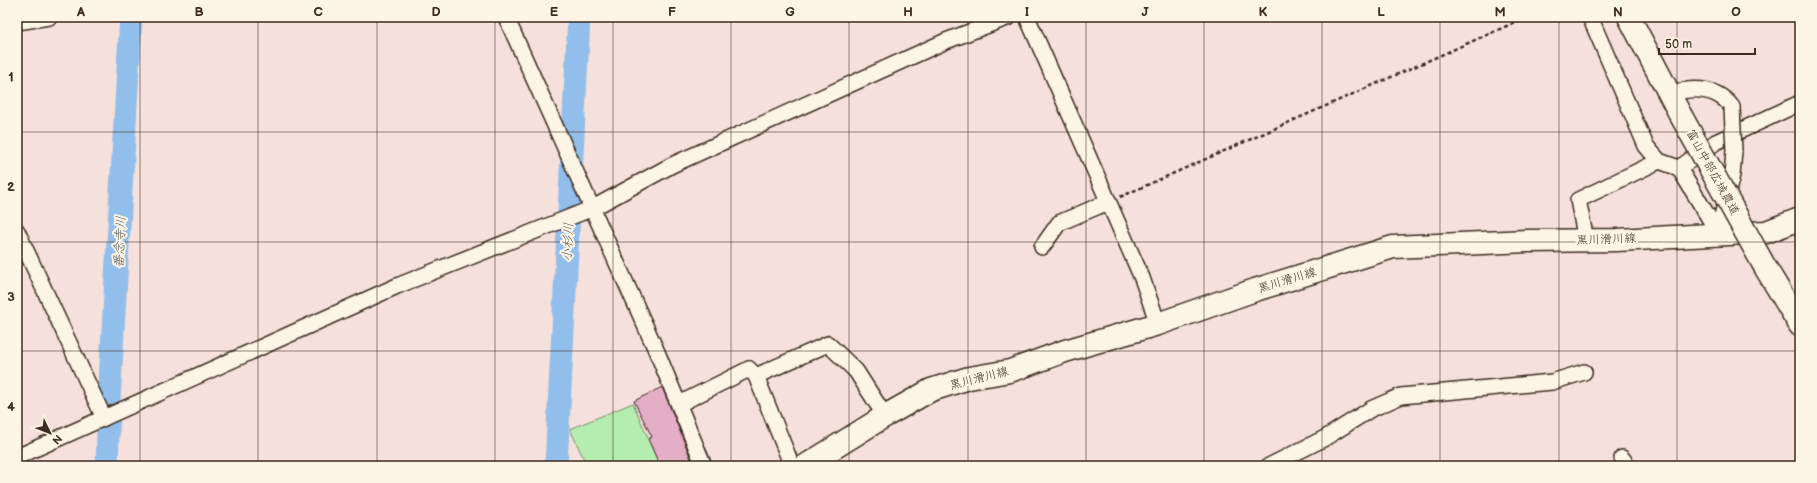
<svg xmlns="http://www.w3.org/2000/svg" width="1817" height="483" font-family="'Balsamiq Sans','Klee One',sans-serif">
<rect width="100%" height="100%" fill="#f5e0dc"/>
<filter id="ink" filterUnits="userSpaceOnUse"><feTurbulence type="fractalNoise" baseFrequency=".025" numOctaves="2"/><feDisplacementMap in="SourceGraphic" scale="8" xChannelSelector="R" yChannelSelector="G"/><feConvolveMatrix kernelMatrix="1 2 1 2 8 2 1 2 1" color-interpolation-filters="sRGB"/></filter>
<g filter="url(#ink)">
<!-- green -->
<path fill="#b5ecaf" stroke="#788b66" d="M633,403L660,466H587L570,429Z"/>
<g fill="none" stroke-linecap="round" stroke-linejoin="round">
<!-- river -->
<g stroke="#91beeb" stroke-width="23">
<path d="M107,466L109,400L131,17"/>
<path d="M556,466L579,17"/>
</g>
</g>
<!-- building -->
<path fill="#e4aec6" stroke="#3b2a1e" d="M662,387L694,466H660L648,439L652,437L634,401Z"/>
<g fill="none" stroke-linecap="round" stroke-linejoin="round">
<!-- street casing -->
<g stroke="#3b2a1e" stroke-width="18">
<g id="street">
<path d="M506,17L657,352L704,466"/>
<path d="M1027,17L1142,278L1158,324"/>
<path d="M1590,17L1646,146L1659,161L1679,168L1718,233"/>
<path d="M17,22L49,17"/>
<path d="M1669,94C1692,87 1716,86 1732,107"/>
<path d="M1679,168L1716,142L1800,103"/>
<path d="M17,231L104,418"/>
<path d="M1718,233L1732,175L1734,151"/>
<path d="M1586,240L1578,200L1659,161"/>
<path d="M1042,247L1059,223L1108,202"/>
<path d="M756,376L828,344L856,371L885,416"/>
<path d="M679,404L749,369L756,376L792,466"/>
<path d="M17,457L397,286L593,208L672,165L946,41L1009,17"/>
<path d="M1622,458L1628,466"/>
<path d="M1269,466L1325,438L1371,409L1401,396L1552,382L1584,372"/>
</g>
</g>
<!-- secondary casing -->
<g stroke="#3b2a1e" stroke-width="25">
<g id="secondary">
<path d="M1629,17L1680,114"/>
<path d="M1765,267L1800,325"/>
<path d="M805,466L885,416L931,390L969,378L1010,371L1065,351L1158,324L1255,290L1393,247L1527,241L1617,240L1766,232L1800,219"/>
</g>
</g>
<!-- path -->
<path stroke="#3b2a1e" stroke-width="2.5" stroke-dasharray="4 3" stroke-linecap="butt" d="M1120,197L1527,17"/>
<!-- street -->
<use href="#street" stroke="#fcf5e5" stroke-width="15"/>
<!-- secondary -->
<use href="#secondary" stroke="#fcf5e5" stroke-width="22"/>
<!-- street-bridge casing -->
<g stroke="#3b2a1e" stroke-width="18" stroke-linecap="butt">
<path id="street-bridge" d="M1732,107L1734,151"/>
</g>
<!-- secondary-bridge casing -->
<g stroke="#3b2a1e" stroke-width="25" stroke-linecap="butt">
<path id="secondary-bridge" d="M1680,114L1765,267"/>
</g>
<!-- street-bridge -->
<use href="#street-bridge" stroke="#fcf5e5" stroke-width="15"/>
<!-- secondary-bridge -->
<use href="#secondary-bridge" stroke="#fcf5e5" stroke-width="22"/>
</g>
</g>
<!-- grid -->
<path fill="none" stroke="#3b2a1e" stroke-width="1" stroke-opacity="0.55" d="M140,17V466M258,17V466M377,17V466M495,17V466M613,17V466M731,17V466M849,17V466M968,17V466M1086,17V466M1204,17V466M1322,17V466M1440,17V466M1559,17V466M1677,17V466M17,132H1800M17,242H1800M17,351H1800"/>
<g text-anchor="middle" stroke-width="4" stroke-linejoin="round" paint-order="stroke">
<!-- street labels -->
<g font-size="12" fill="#3b2a1e" stroke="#fcf5e5">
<text transform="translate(1713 172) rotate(61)" y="4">富山中部広域農道</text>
<text transform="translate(1606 239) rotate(-2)" y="4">黒川滑川線</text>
<text transform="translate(1287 280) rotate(-17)" y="4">黒川滑川線</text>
<text transform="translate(979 378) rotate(-14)" y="4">黒川滑川線</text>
</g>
<!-- water labels -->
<g font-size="13" font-style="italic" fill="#55565c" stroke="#fcf5e5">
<text transform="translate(119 242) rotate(-87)" y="5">番念寺川</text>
<text transform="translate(567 242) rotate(-87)" y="5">小杉川</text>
</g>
</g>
<!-- margin -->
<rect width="1817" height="483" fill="none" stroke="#fcf5e5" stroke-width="44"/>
<!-- north arrow -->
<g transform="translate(50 433) rotate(133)" stroke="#fcf5e5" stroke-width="3" paint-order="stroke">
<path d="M0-3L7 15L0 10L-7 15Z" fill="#3b2a1e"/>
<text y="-6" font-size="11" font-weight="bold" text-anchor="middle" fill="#3b2a1e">N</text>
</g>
<!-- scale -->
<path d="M1659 48v6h96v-6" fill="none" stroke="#3b2a1e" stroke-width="2"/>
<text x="1665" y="48" font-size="12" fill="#3b2a1e" stroke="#fcf5e5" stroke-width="3" paint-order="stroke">50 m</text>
<rect x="22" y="22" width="1773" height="439" fill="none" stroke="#3b2a1e" stroke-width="1.5"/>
<g font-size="13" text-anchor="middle" font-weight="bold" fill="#3b2a1e">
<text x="81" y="16">A</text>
<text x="199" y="16">B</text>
<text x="318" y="16">C</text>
<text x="436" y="16">D</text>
<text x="554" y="16">E</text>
<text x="672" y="16">F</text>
<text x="790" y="16">G</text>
<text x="908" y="16">H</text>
<text x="1027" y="16">I</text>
<text x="1145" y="16">J</text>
<text x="1263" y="16">K</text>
<text x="1381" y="16">L</text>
<text x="1500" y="16">M</text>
<text x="1618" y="16">N</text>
<text x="1736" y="16">O</text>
<text x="11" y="81">1</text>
<text x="11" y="191">2</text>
<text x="11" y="301">3</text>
<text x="11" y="411">4</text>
</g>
</svg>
